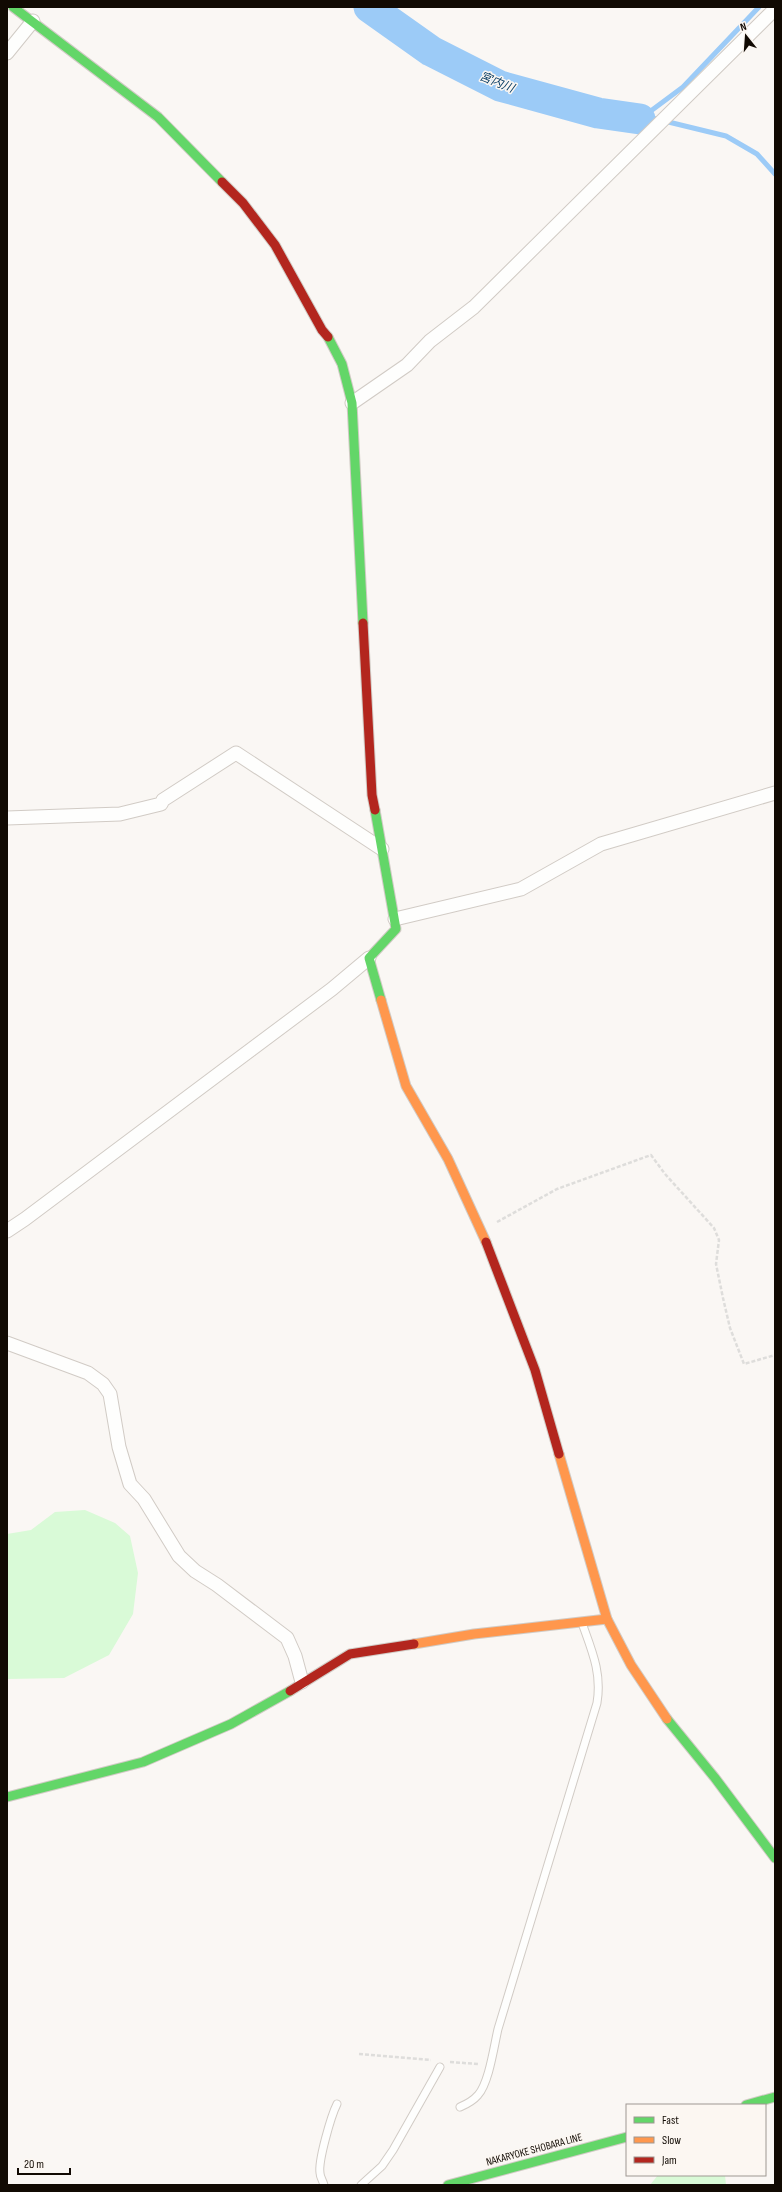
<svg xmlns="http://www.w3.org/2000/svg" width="782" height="2192" font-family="'Sofia Sans Condensed','Noto Sans JP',sans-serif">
<rect width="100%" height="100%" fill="#faf7f4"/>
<!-- green -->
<g fill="#d9fad7">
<path d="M85,1510L115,1523L130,1536L138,1573L133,1614L109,1655L64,1678L7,1679V1534L31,1530L55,1512Z"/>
<path d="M658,2175H725L726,2185H650Z"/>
</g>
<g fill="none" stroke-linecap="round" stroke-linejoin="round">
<!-- stream -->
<g stroke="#9ccbf7" stroke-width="5">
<path d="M640,119L683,87L759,7"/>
<path d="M640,119L652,118L726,136L757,154L775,174"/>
</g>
<!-- river -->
<path stroke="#9ccbf7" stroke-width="31" d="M369,7L431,51L500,86L598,113L640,119"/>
<!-- lane casing -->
<g stroke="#d1cbc5" stroke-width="9">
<g id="lane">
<path d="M460,2107C467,2104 473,2101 478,2095C489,2083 494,2046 498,2029L597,1703C602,1673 592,1651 582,1623"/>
<path d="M324,2185C323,2181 320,2177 320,2173C318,2161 331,2116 337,2104"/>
<path d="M361,2185L382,2166L393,2150L440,2067"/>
</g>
</g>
<!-- street casing -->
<g stroke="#d1cbc5" stroke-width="15">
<g id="street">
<path d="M7,53L33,21"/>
<path d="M352,403L407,365L430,341L474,307L775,9"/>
<path d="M7,818L120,814L161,804L163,800L236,753L382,849"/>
<path d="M395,919L521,889L601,844L775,793"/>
<path d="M7,1231L25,1219L332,989L369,958"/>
<path d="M7,1343L88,1373L103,1384L110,1394L119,1447L130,1484L144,1499L179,1556L195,1571L217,1585L287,1638L295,1656L302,1682"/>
</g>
</g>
<!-- fast casing -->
<g stroke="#d1cbc5" stroke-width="11">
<g id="fast">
<path d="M13,7L158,117L222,182"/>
<path d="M328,337L342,364L352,403L363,623"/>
<path d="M375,810L396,929L369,958L381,1000"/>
<path d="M667,1719L715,1778L775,1858"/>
<path d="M7,1797L143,1762L231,1724L290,1691"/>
<path d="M746,2105L775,2097"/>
<path d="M448,2185L627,2137"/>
</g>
</g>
<!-- slow casing -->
<g stroke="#d1cbc5" stroke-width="11">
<g id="slow">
<path d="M381,1000L406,1086L448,1159L486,1242"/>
<path d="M559,1454L607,1619L631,1665L667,1719"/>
<path d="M414,1644L474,1634L607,1619"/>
</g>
</g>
<!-- jam casing -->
<g stroke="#d1cbc5" stroke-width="11">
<g id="jam">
<path d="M222,182L243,203L275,245L322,330L328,337"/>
<path d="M363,623L372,795L375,810"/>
<path d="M486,1242L535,1370L559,1454"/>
<path d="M290,1691L350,1654L414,1644"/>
</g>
</g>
<!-- path -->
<g stroke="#dedddb" stroke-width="2.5" stroke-dasharray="4 2" stroke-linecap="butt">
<path d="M497,1222L557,1189L651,1155L665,1174L714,1228L719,1240L716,1264L723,1298L730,1328L744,1364L775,1355"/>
<path d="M359,2054L431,2060"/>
<path d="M450,2062L478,2064"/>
</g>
<!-- lane -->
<use href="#lane" stroke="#fefefd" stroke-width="7"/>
<!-- street -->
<use href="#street" stroke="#fefefd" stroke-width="13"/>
<!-- fast -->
<use href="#fast" stroke="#63d668" stroke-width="9"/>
<!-- slow -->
<use href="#slow" stroke="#ff974d" stroke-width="9"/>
<!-- jam -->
<use href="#jam" stroke="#b3261e" stroke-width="9"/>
</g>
<g text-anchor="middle" stroke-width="3" stroke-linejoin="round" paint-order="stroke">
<!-- street labels -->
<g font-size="11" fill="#110a03" stroke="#fcf7f2">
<text transform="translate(534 2149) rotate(-15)" y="4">NAKARYOKE SHOBARA LINE</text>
</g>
<!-- water labels -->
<g font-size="12" font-style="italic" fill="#083d65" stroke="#fcf7f2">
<text transform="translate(497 82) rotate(22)" y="4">宮内川</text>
</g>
</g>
<!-- border -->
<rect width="782" height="2192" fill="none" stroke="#110a03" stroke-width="16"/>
<!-- legend -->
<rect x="626" y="2104" width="140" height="72" fill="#fcf7f2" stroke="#9e9892"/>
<rect x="634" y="2117" width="20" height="6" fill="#63d668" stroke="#9e9892"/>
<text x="662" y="2124" font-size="12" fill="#110a03">Fast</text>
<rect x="634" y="2137" width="20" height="6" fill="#ff974d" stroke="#9e9892"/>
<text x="662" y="2144" font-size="12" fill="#110a03">Slow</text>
<rect x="634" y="2157" width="20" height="6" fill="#b3261e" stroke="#9e9892"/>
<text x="662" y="2164" font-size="12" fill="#110a03">Jam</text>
<!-- north arrow -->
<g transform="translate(746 36) rotate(343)" stroke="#fcf7f2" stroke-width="3" paint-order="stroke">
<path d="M0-3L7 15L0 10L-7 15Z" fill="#110a03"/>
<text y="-6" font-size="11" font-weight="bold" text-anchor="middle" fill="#110a03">N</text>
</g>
<!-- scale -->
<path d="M18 2168v6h52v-6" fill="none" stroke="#110a03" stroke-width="2"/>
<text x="24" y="2168" font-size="12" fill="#110a03" stroke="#fcf7f2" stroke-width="3" paint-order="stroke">20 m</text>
</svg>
